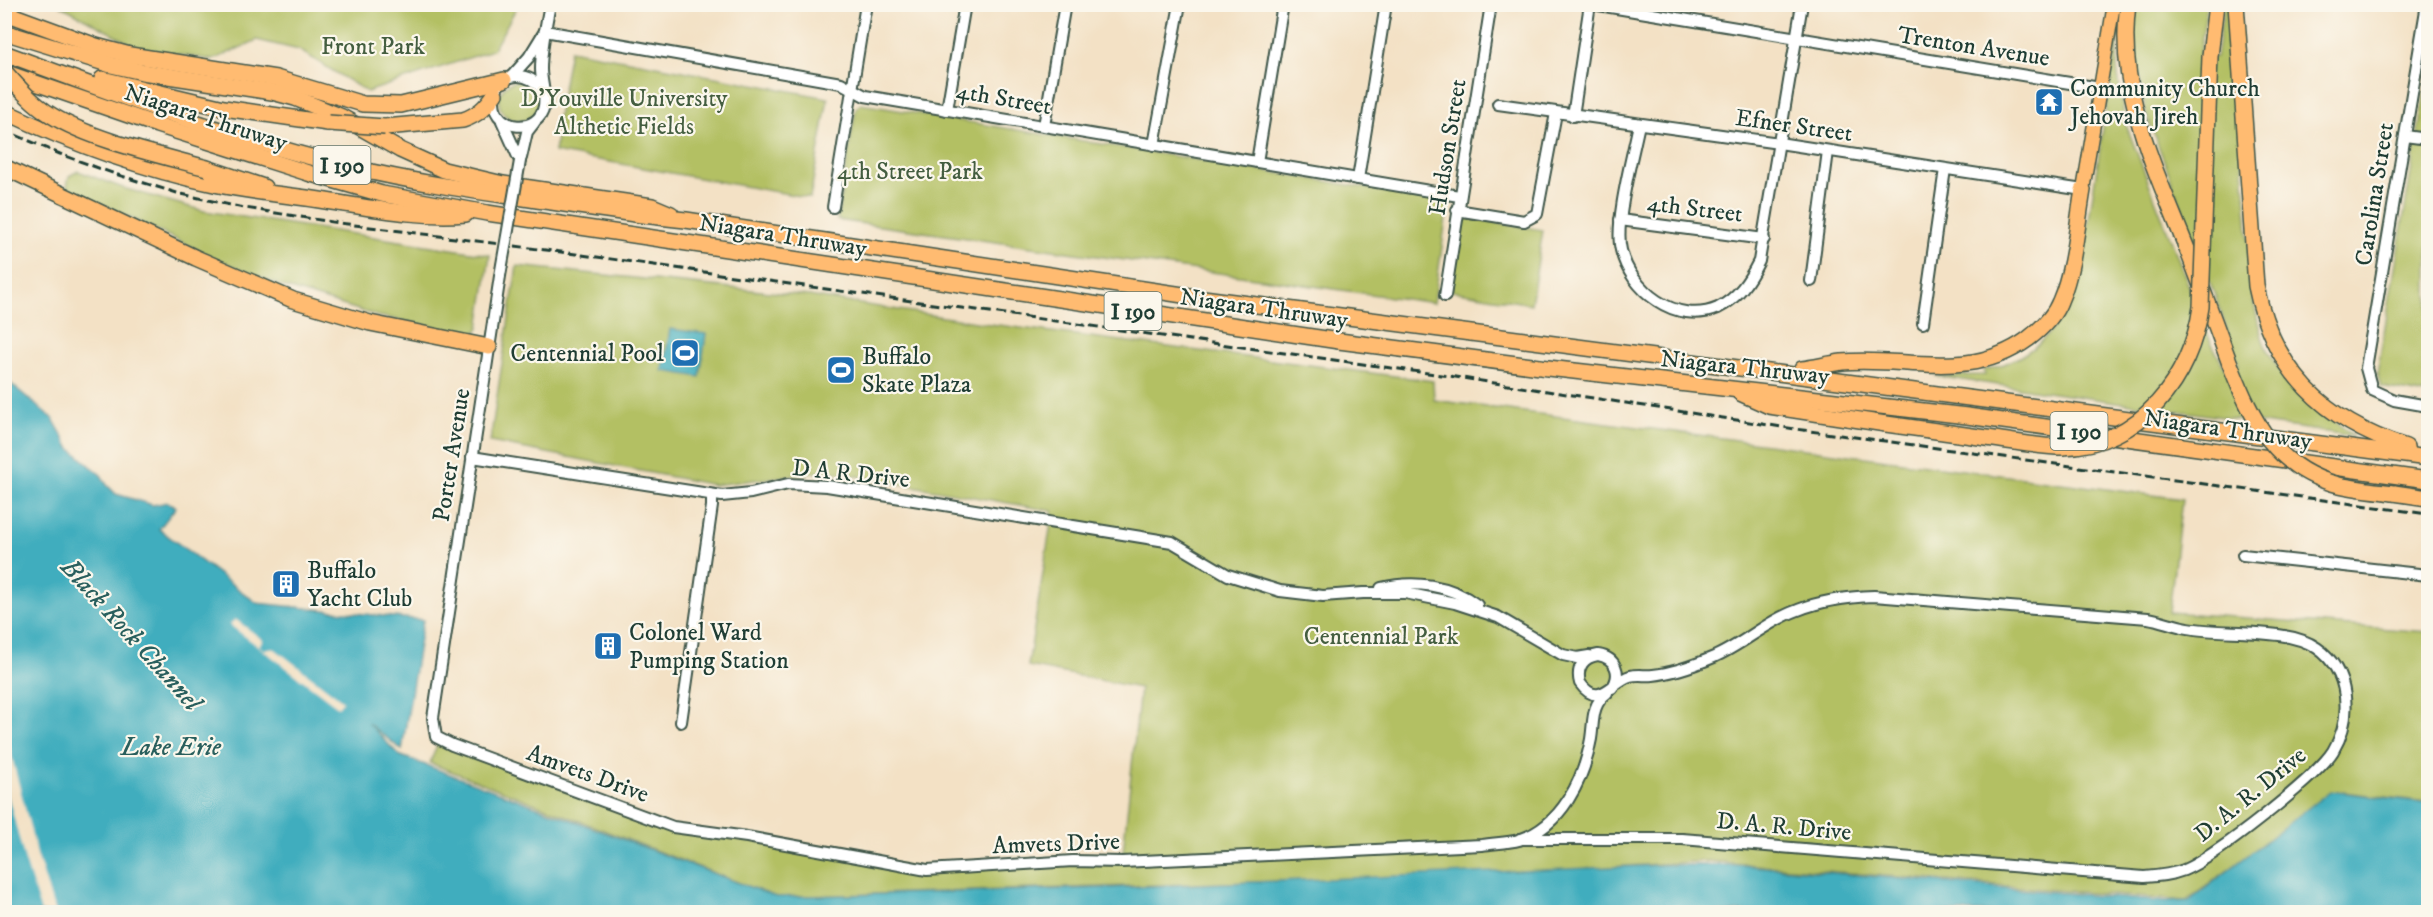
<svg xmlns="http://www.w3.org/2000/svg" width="2433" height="917" font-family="'IM FELL DW Pica',serif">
<rect width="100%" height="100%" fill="#fbf7ec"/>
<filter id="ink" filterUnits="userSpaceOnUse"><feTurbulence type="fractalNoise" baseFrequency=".0167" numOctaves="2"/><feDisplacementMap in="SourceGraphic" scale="12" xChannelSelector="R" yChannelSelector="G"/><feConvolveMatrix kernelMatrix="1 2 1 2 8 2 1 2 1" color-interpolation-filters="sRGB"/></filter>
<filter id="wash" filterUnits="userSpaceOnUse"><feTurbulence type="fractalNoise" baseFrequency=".008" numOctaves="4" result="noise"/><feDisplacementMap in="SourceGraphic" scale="24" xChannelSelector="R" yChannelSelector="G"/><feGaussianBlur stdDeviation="1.35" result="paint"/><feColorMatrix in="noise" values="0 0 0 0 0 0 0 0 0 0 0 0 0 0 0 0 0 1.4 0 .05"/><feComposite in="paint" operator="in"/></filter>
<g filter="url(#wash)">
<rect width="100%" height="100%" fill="#f3e1c5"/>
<!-- green -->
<g fill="#b3c063" stroke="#697e4c" stroke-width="1.5">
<path d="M60,5H518L493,50L367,92L299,50L257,40L213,60L138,48Z"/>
<path d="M2135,5H2207L2199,58L2216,57L2224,5H2231L2253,300C2257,315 2259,332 2265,345C2282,384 2321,412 2354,436L1935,376L1985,375L1984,370C2039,358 2066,321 2081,270L2119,26L2117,68L2125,122L2210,340L2225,369L2239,365L2216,298L2146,113L2134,42Z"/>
<path d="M570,50L828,98L810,198L554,152L560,124L557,122Z"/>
<path d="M2428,72V395L2381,387L2377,374Z"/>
<circle cx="519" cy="101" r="20"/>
<path d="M861,104L1445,201L1448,204L1434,303L837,220L856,108Z"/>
<path d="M78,171L123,188L204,211L490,255L479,328L474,334H470L378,316L284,287L217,259L70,189L67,186L69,176Z"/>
<path d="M1463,217L1543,230L1531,304L1451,291Z"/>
<path d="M517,266L809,296L982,323L1433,381L1434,400L2182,499L2169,612L2428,632V802L2336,791L2186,901L1707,861L1483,875L776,897L430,763L439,740L673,827L927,870L1122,862L1140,688L1028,666L1053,511L828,471L714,485L490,442Z"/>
</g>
<!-- water -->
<g fill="#3fadbe" stroke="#2f7579" stroke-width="1.5">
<path d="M670,329L706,334L700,377L663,371Z"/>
<path d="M4,378L53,419L69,447L101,475L107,485L116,494L153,505L168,502L176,507L159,529L257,603L423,620L402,750L368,723L399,755L776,897L1107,888L1663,865H1740L2167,902L2189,901L2330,791L2428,803V912H5Z"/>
</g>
<!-- pier -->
<g fill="#f3e1c5">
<path d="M235,619L263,640L259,646L265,650L267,648L275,649L343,701L338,707L230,625Z"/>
<path d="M5,731L37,854L55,912H41L24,857L5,784Z"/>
</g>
</g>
<g filter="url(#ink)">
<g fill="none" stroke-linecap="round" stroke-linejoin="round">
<!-- minor casing -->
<g stroke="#3f564a" stroke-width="14">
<g id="minor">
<path d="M1592,4L2100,88"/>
<path d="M2427,4L2366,368L2372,390L2394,400L2428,406"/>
<path d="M545,31L841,83L865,96L1459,196"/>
<path d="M512,76L529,57L545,31"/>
<path d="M544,94C532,67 493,71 494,102C495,131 539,135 544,106C546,94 541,81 541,69C541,48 546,25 550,4"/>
<path d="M1498,104L1779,143L2083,190"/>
<path d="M947,110L965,4"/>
<path d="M1573,116L1590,4"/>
<path d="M502,121L520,161"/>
<path d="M1639,124C1633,154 1614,223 1621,250C1630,290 1676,326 1718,308C1738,298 1749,281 1759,261L1802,4"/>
<path d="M1044,126L1065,4"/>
<path d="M2405,136L2428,139"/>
<path d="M1154,145L1180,4"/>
<path d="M521,158L527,132L534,123"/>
<path d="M1257,162L1283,4"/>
<path d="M1358,179L1386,4"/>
<path d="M833,207L866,4"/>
<path d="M1457,210L1524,221L1537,214L1556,113"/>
<path d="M1620,220L1764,239"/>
<path d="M500,276L433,718L436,737L452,745L673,827L747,837L927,870L1073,861L1122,862L1482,845C1494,843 1508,843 1519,840C1562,826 1584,779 1591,739C1594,720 1591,705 1607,693"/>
<path d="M1811,281L1828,151"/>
<path d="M1445,296L1491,4"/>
<path d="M1923,323L1945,169"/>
<path d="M472,457L722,496L751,493L788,484L827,486L1172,542L1228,575L1280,591L1323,596L1363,593H1405L1455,603L1498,617L1563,655L1577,658L1589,656"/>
<path d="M2243,555L2428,575"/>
<path d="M1381,588C1413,580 1450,584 1477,605"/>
<path d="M681,722L712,506V495"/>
<path d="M1520,839H1682L2144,877C2158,876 2171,875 2184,870C2214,858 2316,778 2333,751C2353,718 2350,671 2317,648C2288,627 2224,635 2188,628C2174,626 2161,620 2148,618L1874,596C1847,597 1823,600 1798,610C1767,621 1744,644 1714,657C1695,665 1674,673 1653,675C1646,676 1638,674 1630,676C1612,681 1599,710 1580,683C1576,668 1583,657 1598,655C1616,658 1622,674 1612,688"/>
</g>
</g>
<!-- major casing -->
<g stroke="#3f564a" stroke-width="15">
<path id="major" d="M2083,190L2114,4"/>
</g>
<!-- highway casing -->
<g stroke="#3f564a" stroke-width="18">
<g id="highway">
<path d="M2128,4C2116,92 2156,170 2187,249C2202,287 2216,326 2230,364"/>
<path d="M2236,4L2256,286C2273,371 2324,421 2406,447"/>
<path d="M4,10L14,16L96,46L130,55L276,78L363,104L401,105L504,80"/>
<path d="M4,32L111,65L142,72L272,92L295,98L342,117L400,150L444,170L503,184L652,206L671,214"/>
<path d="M4,53C118,95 232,139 350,167C412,182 474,191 537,200C587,207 636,215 686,220L1203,298L2428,458"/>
<path d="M2210,56L2216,4"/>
<path d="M4,72L157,125L308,173L382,194L487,213L1339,341L1548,368L1967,416L2428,480"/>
<path d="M102,79L224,108L328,123"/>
<path d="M4,111C71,143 142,169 214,184C251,192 289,195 326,201C372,208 420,218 466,214"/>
<path d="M385,127L463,120C478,115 486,107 495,94"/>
<path d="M4,167L196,258L293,300L370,323L489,347"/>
<path d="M207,168L264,187"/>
<path d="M1802,369C1815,367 1829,364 1842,362C1907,356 1969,382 2028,339C2041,329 2054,317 2060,301C2074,269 2077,225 2083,190"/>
<path d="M1740,393L1769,406L1886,424"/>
<path d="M2394,493L2428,498"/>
</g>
</g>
<!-- minor -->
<use href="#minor" stroke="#fff" stroke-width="10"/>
<!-- major -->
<use href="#major" stroke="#ffbb71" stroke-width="12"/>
<!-- highway -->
<use href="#highway" stroke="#ffbb71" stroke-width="15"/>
<!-- rail -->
<path stroke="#1f3d34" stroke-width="3" stroke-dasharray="9 4.5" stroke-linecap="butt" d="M4,130L60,154L115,174L177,193L239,207L332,222L561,252L1449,376L1795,429L2428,514"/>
<!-- minor-bridge casing -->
<g stroke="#3f564a" stroke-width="14" stroke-linecap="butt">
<path id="minor-bridge" d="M500,276L520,161"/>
</g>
<!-- highway-bridge casing -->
<g stroke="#3f564a" stroke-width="18" stroke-linecap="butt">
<g id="highway-bridge">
<path d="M4,71C18,87 33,104 51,115C91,140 160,155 207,168"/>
<path d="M328,123L385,127"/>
<path d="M2230,364C2252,420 2275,469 2339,485C2357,489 2376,491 2394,493"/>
<path d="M1886,424C1922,429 1958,434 1994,439C2017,442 2040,447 2063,447C2141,445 2191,378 2201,307L2210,56"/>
</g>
</g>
<!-- minor-bridge -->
<use href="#minor-bridge" stroke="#fff" stroke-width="10"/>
<!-- highway-bridge -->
<use href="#highway-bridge" stroke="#ffbb71" stroke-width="15"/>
</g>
</g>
<!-- icons -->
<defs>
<g id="temple-square" transform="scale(1.5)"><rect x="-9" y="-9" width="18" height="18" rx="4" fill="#1f6fb2" stroke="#fbf7ec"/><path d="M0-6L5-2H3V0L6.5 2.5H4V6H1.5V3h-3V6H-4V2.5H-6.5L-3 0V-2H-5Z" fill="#fff"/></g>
<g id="stadium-square" transform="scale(1.5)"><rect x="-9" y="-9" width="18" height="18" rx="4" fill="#1f6fb2" stroke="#fbf7ec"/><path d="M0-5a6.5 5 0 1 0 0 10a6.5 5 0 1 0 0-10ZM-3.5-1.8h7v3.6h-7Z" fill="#fff"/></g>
<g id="building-square" transform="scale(1.5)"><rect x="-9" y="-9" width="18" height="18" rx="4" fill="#1f6fb2" stroke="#fbf7ec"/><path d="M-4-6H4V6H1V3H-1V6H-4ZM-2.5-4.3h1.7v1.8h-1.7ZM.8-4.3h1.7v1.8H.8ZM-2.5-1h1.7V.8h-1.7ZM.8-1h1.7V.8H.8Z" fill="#fff"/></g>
</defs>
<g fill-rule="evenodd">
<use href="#temple-square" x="2049" y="102"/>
<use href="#stadium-square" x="685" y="353"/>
<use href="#stadium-square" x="841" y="370"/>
<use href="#building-square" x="286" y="584"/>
<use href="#building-square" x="608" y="646"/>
</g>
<g text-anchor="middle" stroke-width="4.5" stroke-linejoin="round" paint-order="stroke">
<!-- shield labels -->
<g fill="#fbf7ec" stroke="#61756b" stroke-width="1.5">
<rect x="313.5" y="146" width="57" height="38" rx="4.5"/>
<rect x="1104.5" y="292" width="57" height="38" rx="4.5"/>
<rect x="2050.5" y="412" width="57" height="38" rx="4.5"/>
</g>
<g font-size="22" font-weight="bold" fill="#1f3d34">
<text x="342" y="173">I 190</text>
<text x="1133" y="319">I 190</text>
<text x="2079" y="439">I 190</text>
</g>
<!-- park labels -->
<g font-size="24" fill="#445e40" stroke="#fbf7ec">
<text x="373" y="54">Front Park</text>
<text x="624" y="106">D'Youville University<tspan x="624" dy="28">Althetic Fields</tspan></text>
<text x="910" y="179">4th Street Park</text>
<text x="1381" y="644">Centennial Park</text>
</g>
<!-- street labels -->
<g font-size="24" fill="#1f3d34" stroke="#fbf7ec">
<text transform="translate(1974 46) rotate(9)" y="8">Trenton Avenue</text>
<text transform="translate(1004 98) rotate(10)" y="8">4th Street</text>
<text transform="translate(206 117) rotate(18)" y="8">Niagara Thruway</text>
<text transform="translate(1794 125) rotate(8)" y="8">Efner Street</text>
<text transform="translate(1447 147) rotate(-81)" y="8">Hudson Street</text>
<text transform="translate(2374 194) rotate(-81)" y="8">Carolina Street</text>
<text transform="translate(1695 208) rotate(7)" y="8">4th Street</text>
<text transform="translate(783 235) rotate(9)" y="8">Niagara Thruway</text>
<text transform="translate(1264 308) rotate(8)" y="8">Niagara Thruway</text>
<text transform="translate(1745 367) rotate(6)" y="8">Niagara Thruway</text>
<text transform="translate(2228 429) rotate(8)" y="8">Niagara Thruway</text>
<text transform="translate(451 455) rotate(-81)" y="8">Porter Avenue</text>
<text transform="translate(851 473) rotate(6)" y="8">D A R Drive</text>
<text transform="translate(588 773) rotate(20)" y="8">Amvets Drive</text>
<text transform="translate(2250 794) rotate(-39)" y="8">D. A. R. Drive</text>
<text transform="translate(1784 826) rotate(5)" y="8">D. A. R. Drive</text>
<text transform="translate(1056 843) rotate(-2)" y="8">Amvets Drive</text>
</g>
<!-- poi labels -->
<g font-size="24" fill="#1f3d34" stroke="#fbf7ec" text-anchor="start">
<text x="2070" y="96">Community Church<tspan x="2070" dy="28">Jehovah Jireh</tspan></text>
<text x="664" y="361" text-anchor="end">Centennial Pool</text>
<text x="862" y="364">Buffalo<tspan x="862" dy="28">Skate Plaza</tspan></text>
<text x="307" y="578">Buffalo<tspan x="307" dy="28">Yacht Club</tspan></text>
<text x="629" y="640">Colonel Ward<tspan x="629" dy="28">Pumping Station</tspan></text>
</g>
<!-- water labels -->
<g font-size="26" font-style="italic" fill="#295f5d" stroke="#fbf7ec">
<text transform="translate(132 634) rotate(48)" y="9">Black Rock Channel</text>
<text x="171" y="755">Lake Erie</text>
</g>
</g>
<!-- margin -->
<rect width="2433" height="917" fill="none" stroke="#fbf7ec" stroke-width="24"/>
</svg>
